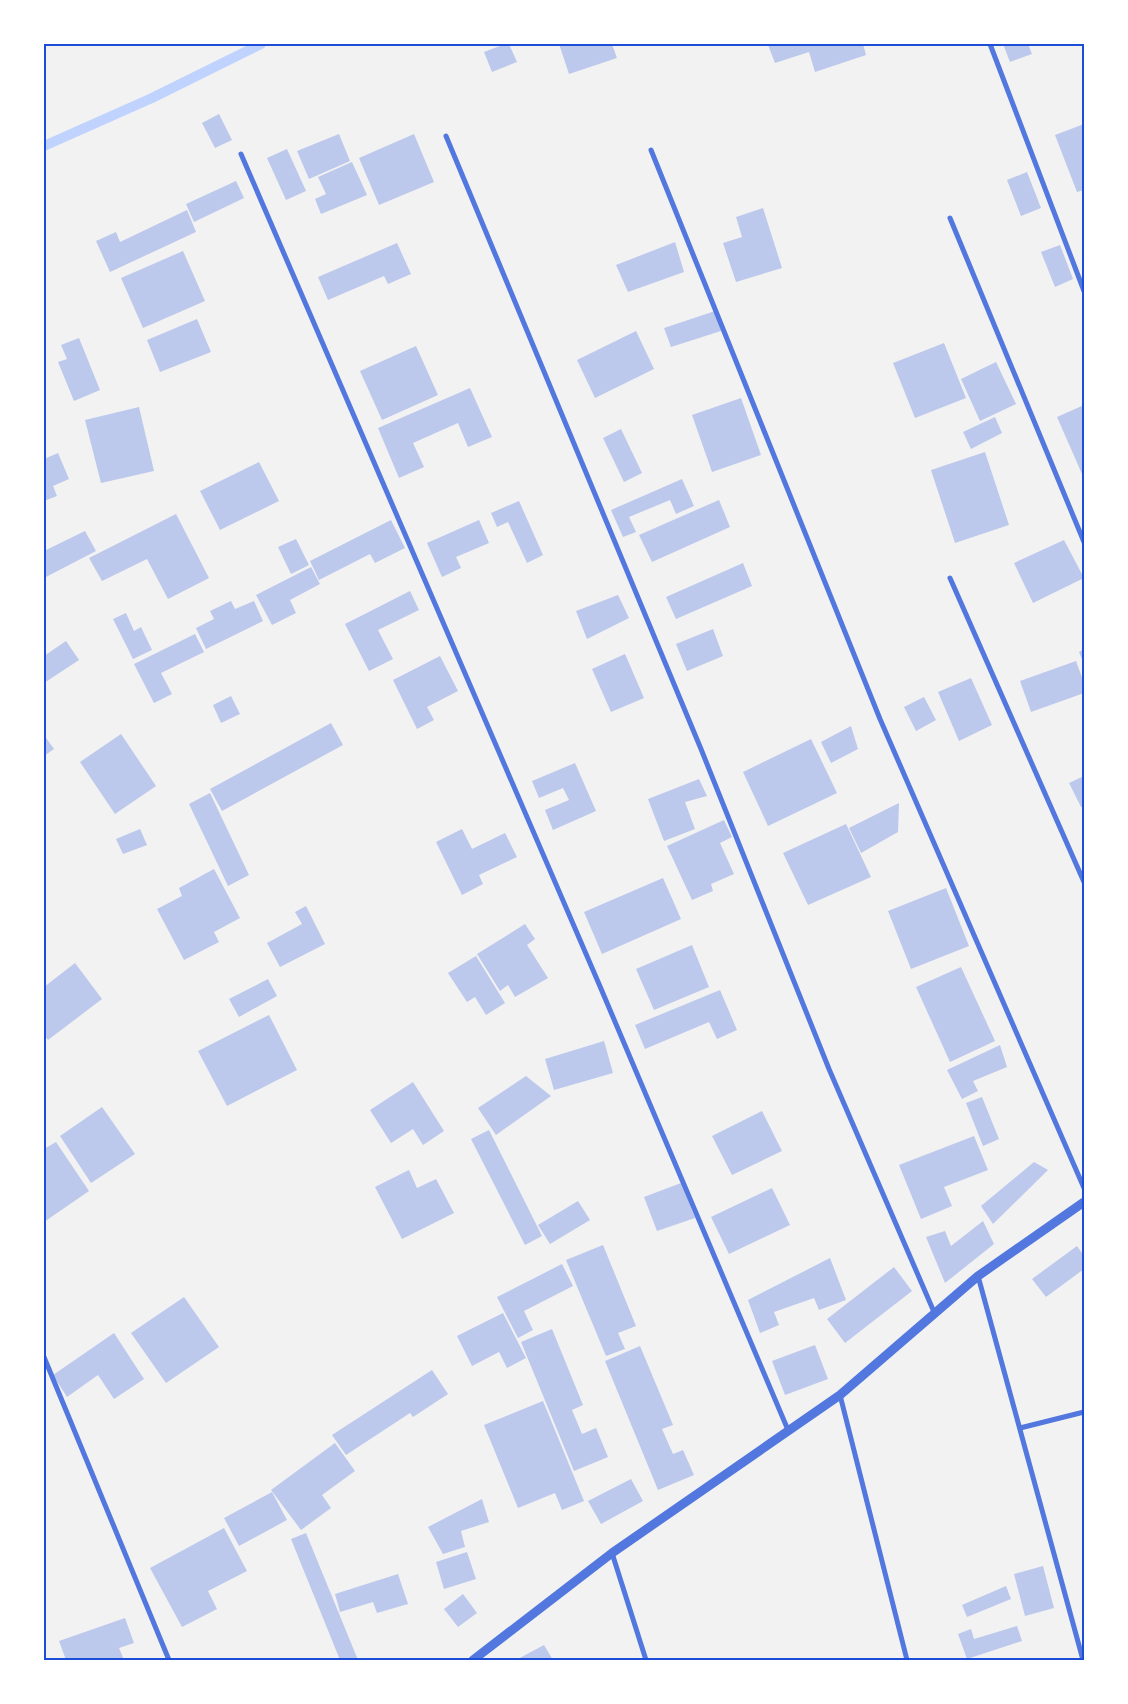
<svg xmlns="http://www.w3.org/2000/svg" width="1128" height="1704" font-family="Barlow,sans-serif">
<rect width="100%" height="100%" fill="#f2f2f2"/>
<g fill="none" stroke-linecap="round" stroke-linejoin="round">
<!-- stream -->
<path stroke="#bfd3fe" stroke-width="10" d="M44,146L152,98L261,44"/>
</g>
<!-- building -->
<g fill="#bdc9ec">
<path d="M505,44H509L517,62L492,72L484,52Z"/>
<path d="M559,44H612L617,58L569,74Z"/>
<path d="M771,44H863L866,55L815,72L809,52L775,63L768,45Z"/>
<path d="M1003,44H1028L1032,54L1010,62Z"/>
<path d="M219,114L232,140L215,148L202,123Z"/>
<path d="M1084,124V190L1077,192L1055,135Z"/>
<path d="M339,134L350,161L309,179L297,151Z"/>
<path d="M414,134L434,182L379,205L359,158Z"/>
<path d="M287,149L306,191L286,200L267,158Z"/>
<path d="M352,162L367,195L321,214L315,199L326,194L318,177Z"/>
<path d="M1027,172L1041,208L1021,216L1007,180Z"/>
<path d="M236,181L244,198L194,222L186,204Z"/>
<path d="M763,208L782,268L736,282L723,243L742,237L736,217Z"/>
<path d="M187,210L196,232L110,272L96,241L116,232L120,242Z"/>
<path d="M675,242L684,272L628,292L616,265Z"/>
<path d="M397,243L411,274L388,284L384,276L328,300L318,277Z"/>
<path d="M1060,245L1073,279L1055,287L1041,252Z"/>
<path d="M183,251L205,301L143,328L121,278Z"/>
<path d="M715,311L721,331L671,347L664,328Z"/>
<path d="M197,319L211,352L160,372L147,340Z"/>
<path d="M636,331L654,369L595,398L577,360Z"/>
<path d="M79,338L100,390L74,401L58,362L67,359L61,345Z"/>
<path d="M944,343L966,398L915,418L893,363Z"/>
<path d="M416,346L438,395L382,420L360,371Z"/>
<path d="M996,362L1016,404L980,421L961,379Z"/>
<path d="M470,388L492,437L468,447L458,423L413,443L424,467L399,478L378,428Z"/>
<path d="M741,398L761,455L712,472L692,415Z"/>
<path d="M1084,405V473L1082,474L1057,417Z"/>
<path d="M139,407L154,471L101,483L85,420Z"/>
<path d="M995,417L1002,433L971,449L963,432Z"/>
<path d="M621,429L642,473L624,482L603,438Z"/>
<path d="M985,452L1009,525L955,543L931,470Z"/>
<path d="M58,453L69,479L53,486L57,496L44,501V459Z"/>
<path d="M259,462L279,501L220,530L200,491Z"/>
<path d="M682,479L694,506L676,514L670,500L629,517L636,532L623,537L611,510Z"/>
<path d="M719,500L730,527L652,562L639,535Z"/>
<path d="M519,501L543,555L527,563L508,522L497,527L491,513Z"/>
<path d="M176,514L209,578L168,599L147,559L102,581L89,558Z"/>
<path d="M391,520L405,548L375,563L370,554L319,580L310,561Z"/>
<path d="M479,520L489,543L456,557L461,568L442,577L427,543Z"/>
<path d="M85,531L96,551L44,578V551Z"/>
<path d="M296,539L309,565L291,574L278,547Z"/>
<path d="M1064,540L1084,578L1033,603L1014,563Z"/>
<path d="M743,563L752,586L676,619L666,597Z"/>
<path d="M311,567L320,584L290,600L296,613L272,625L256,595Z"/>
<path d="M410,591L419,610L378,630L393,659L369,671L345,624Z"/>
<path d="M618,595L629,618L587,639L576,611Z"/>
<path d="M231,601L235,609L254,601L263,621L206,649L196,628L214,619L210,611Z"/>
<path d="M126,613L134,631L141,627L152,650L133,659L113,619Z"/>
<path d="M713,629L723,656L687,671L676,644Z"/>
<path d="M195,634L204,652L161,673L172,694L154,703L134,664Z"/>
<path d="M66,641L79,660L44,683V656Z"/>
<path d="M1084,649V664L1079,652Z"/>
<path d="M625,654L644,698L611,712L592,669Z"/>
<path d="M440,656L458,691L427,707L434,720L417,729L393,680Z"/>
<path d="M1076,661L1084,683V693L1031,712L1020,681Z"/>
<path d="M971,678L992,725L959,741L938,692Z"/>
<path d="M231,696L240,714L221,723L213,705Z"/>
<path d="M924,697L936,720L916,731L904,707Z"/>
<path d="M331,723L343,745L222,811L210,789Z"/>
<path d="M851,726L858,749L831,763L821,742Z"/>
<path d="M121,734L156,786L115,814L80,762Z"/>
<path d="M44,735L54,749L44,756Z"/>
<path d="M811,739L837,793L768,826L743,772Z"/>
<path d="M575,763L596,811L553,830L545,810L569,800L563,788L539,798L532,781Z"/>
<path d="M1084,776V806L1081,807L1069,783Z"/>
<path d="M699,779L707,796L685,802L695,829L664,841L648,799Z"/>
<path d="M210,793L249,875L228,886L189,804Z"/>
<path d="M899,803L898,832L861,853L849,828Z"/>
<path d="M724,820L732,837L720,843L734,874L711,884L713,891L692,900L667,846Z"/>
<path d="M846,824L871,877L808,905L783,853Z"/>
<path d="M140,829L147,845L123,854L116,839Z"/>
<path d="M462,829L472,849L505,833L517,857L479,875L483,884L462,895L436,842Z"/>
<path d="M214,869L240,918L214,932L219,942L184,960L157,909L182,896L179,888Z"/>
<path d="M663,878L681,919L602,954L584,912Z"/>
<path d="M946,888L969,946L911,969L888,911Z"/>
<path d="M306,906L325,944L280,967L267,943L302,924L295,912Z"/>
<path d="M525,924L535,939L527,945L548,978L515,997L508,985L500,991L477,954Z"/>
<path d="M692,945L709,987L654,1010L636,969Z"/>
<path d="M476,956L505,1003L486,1015L475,997L467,1002L448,973Z"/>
<path d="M75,963L102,999L48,1040L44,1035V987Z"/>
<path d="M961,967L995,1041L950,1062L916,987Z"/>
<path d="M268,979L277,996L239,1017L229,999Z"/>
<path d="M720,990L737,1030L717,1039L709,1022L645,1049L635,1025Z"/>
<path d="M269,1015L297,1070L227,1106L198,1051Z"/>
<path d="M604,1041L613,1073L554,1090L545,1059Z"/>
<path d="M1000,1045L1007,1067L973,1081L978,1091L962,1099L947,1070Z"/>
<path d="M526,1076L551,1096L496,1135L478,1108Z"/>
<path d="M413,1082L444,1131L423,1145L413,1129L391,1143L370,1110Z"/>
<path d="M982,1097L999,1139L983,1146L966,1103Z"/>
<path d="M102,1107L135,1154L91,1183L60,1136Z"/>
<path d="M762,1111L782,1151L732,1175L712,1136Z"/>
<path d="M489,1130L542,1236L525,1245L471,1139Z"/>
<path d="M974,1136L988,1170L944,1187L952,1206L921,1219L899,1165Z"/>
<path d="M56,1142L89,1191L44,1222V1149Z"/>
<path d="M1034,1162L1048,1170L993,1224L981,1206Z"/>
<path d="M409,1170L417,1188L436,1179L454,1213L402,1239L375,1187Z"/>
<path d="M681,1183L695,1218L657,1231L644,1197Z"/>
<path d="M772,1188L790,1225L729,1254L711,1217Z"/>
<path d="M578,1201L590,1220L550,1244L538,1225Z"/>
<path d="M983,1221L994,1244L945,1283L926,1237L945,1231L951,1246Z"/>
<path d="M603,1245L636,1326L618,1333L625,1349L606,1356L566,1260Z"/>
<path d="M1077,1246L1084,1256V1269L1046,1297L1032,1279Z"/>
<path d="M830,1258L846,1300L819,1310L814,1298L774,1312L779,1325L760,1333L748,1300Z"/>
<path d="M562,1264L573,1286L524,1311L533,1330L518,1338L497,1297Z"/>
<path d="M894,1267L912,1291L845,1343L827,1319Z"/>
<path d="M184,1297L219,1347L166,1383L131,1333Z"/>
<path d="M503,1313L526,1358L507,1368L499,1352L472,1366L457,1336Z"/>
<path d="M552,1329L583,1405L572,1410L582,1434L596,1428L608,1457L574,1471L521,1342Z"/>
<path d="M114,1333L144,1379L114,1399L98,1375L67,1397L53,1375Z"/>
<path d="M815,1345L828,1379L785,1395L772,1361Z"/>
<path d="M640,1346L673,1425L662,1429L673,1454L683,1450L694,1475L658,1490L605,1361Z"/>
<path d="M432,1370L448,1394L413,1417L410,1413L346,1455L332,1435Z"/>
<path d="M543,1401L584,1501L562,1510L555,1493L518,1508L484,1425Z"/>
<path d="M335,1443L355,1471L322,1495L331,1508L301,1530L271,1490Z"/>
<path d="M631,1479L643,1501L601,1524L588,1501Z"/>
<path d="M272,1492L287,1520L239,1546L224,1518Z"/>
<path d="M482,1499L489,1522L461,1531L465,1547L443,1554L428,1527Z"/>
<path d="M224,1528L247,1571L208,1591L217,1609L182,1627L150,1568Z"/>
<path d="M306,1533L358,1660H340L291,1539Z"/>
<path d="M467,1552L476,1579L444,1589L436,1562Z"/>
<path d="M1043,1566L1054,1608L1025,1616L1014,1574Z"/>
<path d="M398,1574L408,1604L377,1613L373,1602L340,1612L335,1594Z"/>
<path d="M1006,1586L1011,1599L967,1617L962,1605Z"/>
<path d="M463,1594L477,1613L458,1627L444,1609Z"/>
<path d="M125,1618L134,1643L119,1648L124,1660H66L59,1641Z"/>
<path d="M1017,1626L1022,1641L967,1659L958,1634L971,1629L974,1639Z"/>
<path d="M544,1645L553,1660H516Z"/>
</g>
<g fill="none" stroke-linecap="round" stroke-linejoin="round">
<!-- minor -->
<g stroke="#5277de" stroke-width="5">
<path d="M990,44L1084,291"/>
<path d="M446,136L701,749L829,1069L934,1312"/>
<path d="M651,150L880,719L1084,1188"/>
<path d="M241,154L599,984L788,1430"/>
<path d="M950,218L1084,542"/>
<path d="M950,578L1084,882"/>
<path d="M978,1276L1083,1660"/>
<path d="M44,1357L169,1660"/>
<path d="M840,1395L907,1660"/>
<path d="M1020,1428L1084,1412"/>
<path d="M612,1553L646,1660"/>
</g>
<!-- tertiary -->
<path stroke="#5277de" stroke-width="9" d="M473,1660L612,1553L840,1395L978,1276L1084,1202"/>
</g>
<!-- border -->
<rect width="1128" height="1704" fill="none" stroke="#ffffff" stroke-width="90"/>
<rect x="45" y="45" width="1038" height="1614" fill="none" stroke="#1d4ed8" stroke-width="2"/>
</svg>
